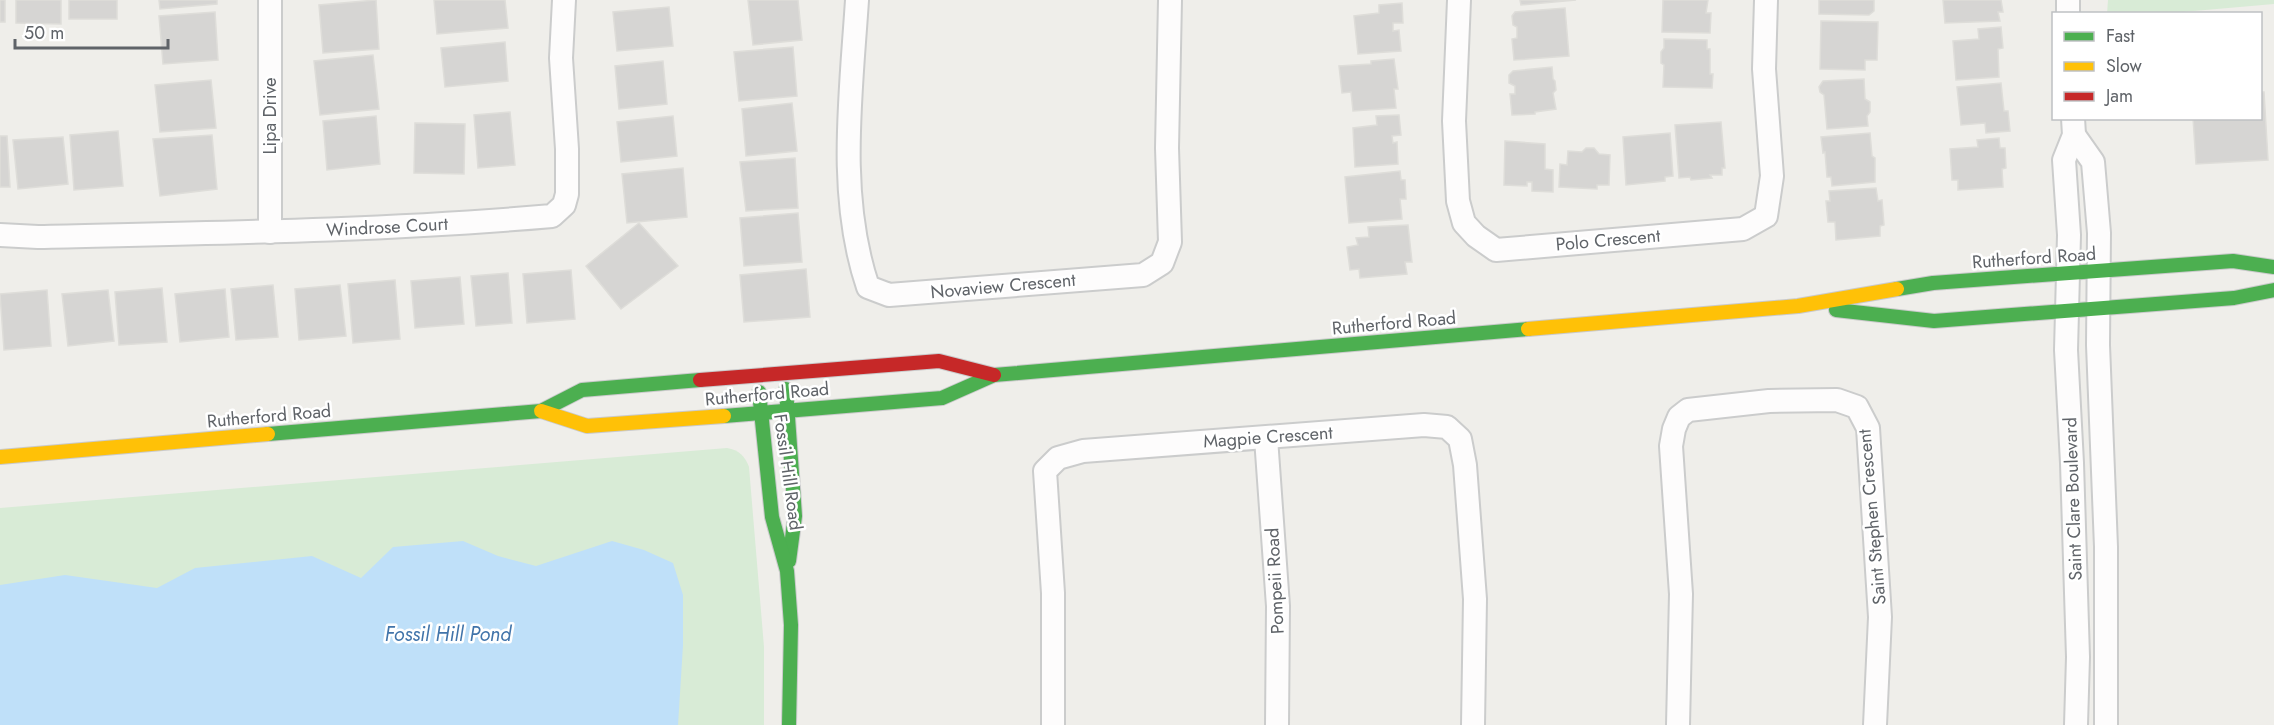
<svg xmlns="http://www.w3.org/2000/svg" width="2274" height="725" font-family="Jost,sans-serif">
<rect width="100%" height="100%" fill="#efeeea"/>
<!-- green -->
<g fill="#d8ebd6">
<path d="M2108,0H2274V4L2171,13L2107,14Z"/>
<path d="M727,448C739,450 745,456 749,467L764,647V725H0V508Z"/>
</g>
<!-- water -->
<path fill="#bfe0f9" d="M463,541L498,556L536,566L612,541L644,550L673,563L683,595V645L678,725H0V585L65,575L157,588L195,568L312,556L361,578L393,547Z"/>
<!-- building -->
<g fill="#d6d5d3" stroke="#deddd9" stroke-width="1.5">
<rect x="0" y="0" width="5" height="22"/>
<path d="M16,0H61V24L16,23Z"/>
<rect x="69" y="0" width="48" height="19"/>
<path d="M159,0H217V4L160,9Z"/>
<path d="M376,0L379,49L323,53L319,5Z"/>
<path d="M434,0H505L508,28L437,34Z"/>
<path d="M748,0H798L802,40L753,45Z"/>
<path d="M1520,0H1576L1521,5Z"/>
<path d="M1663,0H1708L1706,13H1711L1710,33L1662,32Z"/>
<path d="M1819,0H1874V11L1869,15L1819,14Z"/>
<path d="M1943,0H2001L2003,12H1998L2000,21L1945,23Z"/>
<path d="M1402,3L1403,23H1393V31L1399,30L1401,51L1358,54L1354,16L1379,13V5Z"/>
<path d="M669,7L673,46L617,51L613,12Z"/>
<path d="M1565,8L1569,56L1514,60L1512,39L1517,38V27L1513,25L1512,16L1515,12Z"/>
<path d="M215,12L218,60L163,64L159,16Z"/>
<path d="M1821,21L1878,22L1877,60H1865V70L1820,69Z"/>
<path d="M2001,27L2003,48L1998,49L1999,77L1956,80L1953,41L1979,39L1978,29Z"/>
<path d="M1664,39L1707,40V49H1710V74H1713L1712,88L1663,87L1664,65L1661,63V52L1664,48Z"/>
<path d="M505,42L508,81L445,87L441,48Z"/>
<path d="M793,47L797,96L739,101L734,52Z"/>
<path d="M373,55L379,109L320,115L314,61Z"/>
<path d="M1394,59L1398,89H1394L1396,108L1353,111L1351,92L1342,93L1339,66L1371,64V61Z"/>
<path d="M663,61L667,104L619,109L615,66Z"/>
<path d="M1552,67L1553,79L1555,81L1556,90L1553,93L1556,109L1535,112V114L1512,115L1510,94H1515V86L1509,83V75L1513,71Z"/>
<path d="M1864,79L1865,99L1870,102V112L1867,116L1868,126L1827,129L1824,95L1820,92L1819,87L1823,81Z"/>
<path d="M211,80L216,128L160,132L155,85Z"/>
<path d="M2001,83L2004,111H2008L2010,131L1986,133L1985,123L1961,125L1957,87Z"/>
<path d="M2260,92H2264L2268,160L2196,164L2193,118H2260Z"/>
<path d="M792,103L797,151L746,156L742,109Z"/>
<path d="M510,112L515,165L478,168L474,115Z"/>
<path d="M1399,115L1401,135L1392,136L1393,143L1397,142L1398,164L1355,167L1353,128L1377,125L1376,116Z"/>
<path d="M376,116L380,164L327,170L323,121Z"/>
<path d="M673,116L677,156L621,162L617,122Z"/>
<path d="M1721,122L1725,168H1722V175H1710L1712,178L1691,180L1690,177L1679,178L1675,125Z"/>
<path d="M415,123L465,124L464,174L414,173Z"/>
<path d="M118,131L123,186L74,190L70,135Z"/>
<path d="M1670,133L1673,176L1665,177V181L1626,185L1623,137Z"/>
<path d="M1870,133L1872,156L1875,158V182L1832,186L1831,177H1827L1825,152L1823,153L1821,137Z"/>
<path d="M212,135L217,189L160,196L153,139Z"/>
<path d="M0,136H7L10,187H0Z"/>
<path d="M63,137L68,184L18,189L13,140Z"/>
<path d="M1999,138L2000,148H2005L2006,168L2002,169L2003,187L1958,190V180H1952L1950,149L1978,147L1977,140Z"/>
<path d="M1505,141L1545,144V169L1553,170V192L1532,191V182H1527V186L1504,185Z"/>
<path d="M1586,148H1594L1599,154L1610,155L1609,185H1597V189L1559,187L1560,164L1567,165L1568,151L1582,152Z"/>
<path d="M795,158L798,208L746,211L740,162Z"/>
<path d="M683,168L687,217L627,223L622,174Z"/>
<path d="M1400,171L1401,180H1405L1406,199H1400L1402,219L1349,223L1345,177Z"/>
<path d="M1876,188L1878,201L1882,200L1884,225L1880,226V236L1836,240L1835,222H1828L1826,201H1830L1829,191Z"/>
<path d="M798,213L802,262L744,266L740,218Z"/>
<path d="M639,223L678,266L621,309L586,266Z"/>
<path d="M1408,225L1412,262H1405L1407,274L1360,278L1359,269L1350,270L1347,247L1358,245L1356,238L1369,237L1368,227Z"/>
<path d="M806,269L810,317L744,322L740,275Z"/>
<path d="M571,270L575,319L527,323L523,274Z"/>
<path d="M508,273L512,323L476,326L471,276Z"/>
<path d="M460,277L464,324L415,328L411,281Z"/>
<path d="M395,280L400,339L353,343L348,284Z"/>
<path d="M273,285L278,337L236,340L231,289Z"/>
<path d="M340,285L346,336L299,340L295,289Z"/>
<path d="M162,288L167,342L119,345L115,292Z"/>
<path d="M225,289L229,337L180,342L175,294Z"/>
<path d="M47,290L51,346L4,350L0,294Z"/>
<path d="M108,290L114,341L68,346L62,294Z"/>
</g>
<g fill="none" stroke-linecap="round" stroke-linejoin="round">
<!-- street casing -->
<g stroke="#cbcccc" stroke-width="26">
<g id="street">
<path d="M857,0C851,94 837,196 868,287L889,295L1143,275L1162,263L1170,242L1167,148L1170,0"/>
<path d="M1459,0L1454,121L1458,201L1464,223L1476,236L1496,250L1743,229L1766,216L1772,176L1764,69L1766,0"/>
<path d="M2068,14V0"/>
<path d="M2073,118L2074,135L2064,160L2069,235L2066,350L2072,463L2078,657L2076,725"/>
<path d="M2074,135L2093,162L2099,233L2098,345L2106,547V725"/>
<path d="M270,232V0"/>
<path d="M0,235L38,237C209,233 381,231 552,216L564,205L567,194V149L561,58L564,0"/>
<path d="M1266,438L1278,606L1277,725"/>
<path d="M1053,725V593L1045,471L1058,458L1083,451L1424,425L1447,427L1460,439L1465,465L1475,599L1473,725"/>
<path d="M1678,725L1681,594L1671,446L1674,429L1679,417L1688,410L1769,401L1837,400L1857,407L1868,428L1880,617L1875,725"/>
</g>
</g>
<!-- fast casing -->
<g stroke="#cacacb" stroke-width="16">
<g id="fast">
<path d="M1897,289L1933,283L2233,261L2274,267"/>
<path d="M1836,310L1934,321L2234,298L2274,290"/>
<path d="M786,389L795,516L789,561"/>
<path d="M759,392L772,517L787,571L791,625L789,725"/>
<path d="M724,416L942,398L994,375L1528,329"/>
<path d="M268,434L541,411L582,390L700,380"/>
</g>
</g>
<!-- slow casing -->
<g stroke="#cacacb" stroke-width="16">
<g id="slow">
<path d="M1528,329L1798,306L1897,289"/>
<path d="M541,411L587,426L724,416"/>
<path d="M0,457L268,434"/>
</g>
</g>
<!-- jam casing -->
<g stroke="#cacacb" stroke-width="16">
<path id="jam" d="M700,380L939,361L994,375"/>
</g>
<!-- street -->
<use href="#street" stroke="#fdfcfc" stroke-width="22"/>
<!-- fast -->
<use href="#fast" stroke="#4caf50" stroke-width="14"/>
<!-- slow -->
<use href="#slow" stroke="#ffc107" stroke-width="14"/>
<!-- jam -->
<use href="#jam" stroke="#c62828" stroke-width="14"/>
</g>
<g text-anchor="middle" stroke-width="5" stroke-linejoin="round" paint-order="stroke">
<!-- street labels -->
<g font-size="18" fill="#5f6368" stroke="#fff">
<text transform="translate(270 116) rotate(-90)" y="6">Lipa Drive</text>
<text transform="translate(387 227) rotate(-3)" y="6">Windrose Court</text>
<text transform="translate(1608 240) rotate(-5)" y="6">Polo Crescent</text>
<text transform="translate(2034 258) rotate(-4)" y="6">Rutherford Road</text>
<text transform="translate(1003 286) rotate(-5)" y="6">Novaview Crescent</text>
<text transform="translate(1394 323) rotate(-5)" y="6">Rutherford Road</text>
<text transform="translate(767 394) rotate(-5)" y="6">Rutherford Road</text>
<text transform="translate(269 416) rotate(-5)" y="6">Rutherford Road</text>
<text transform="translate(1268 437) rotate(-4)" y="6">Magpie Crescent</text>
<text transform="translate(788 472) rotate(82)" y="6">Fossil Hill Road</text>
<text transform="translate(2073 499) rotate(-92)" y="6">Saint Clare Boulevard</text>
<text transform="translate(1872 517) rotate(-95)" y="6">Saint Stephen Crescent</text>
<text transform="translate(1275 581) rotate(-93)" y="6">Pompeii Road</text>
</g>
<!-- water labels -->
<g font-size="20" font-style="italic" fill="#4174aa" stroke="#fff">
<text x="448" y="641">Fossil Hill Pond</text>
</g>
</g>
<!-- legend -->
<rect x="2052" y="12" width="210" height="108" fill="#ffffff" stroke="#bfc1c3" stroke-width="1.5"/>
<rect x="2064" y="32" width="30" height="9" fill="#4caf50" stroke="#bfc1c3" stroke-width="1.5"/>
<text x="2106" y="42" font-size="18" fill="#5f6368">Fast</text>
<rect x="2064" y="62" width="30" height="9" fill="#ffc107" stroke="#bfc1c3" stroke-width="1.5"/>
<text x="2106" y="72" font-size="18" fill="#5f6368">Slow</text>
<rect x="2064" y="92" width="30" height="9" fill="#c62828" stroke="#bfc1c3" stroke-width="1.5"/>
<text x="2106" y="102" font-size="18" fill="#5f6368">Jam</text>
<!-- scale -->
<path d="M15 39v9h153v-9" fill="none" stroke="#5f6368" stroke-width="3"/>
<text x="24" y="39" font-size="18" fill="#5f6368" stroke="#ffffff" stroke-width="4.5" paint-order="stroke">50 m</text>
</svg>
